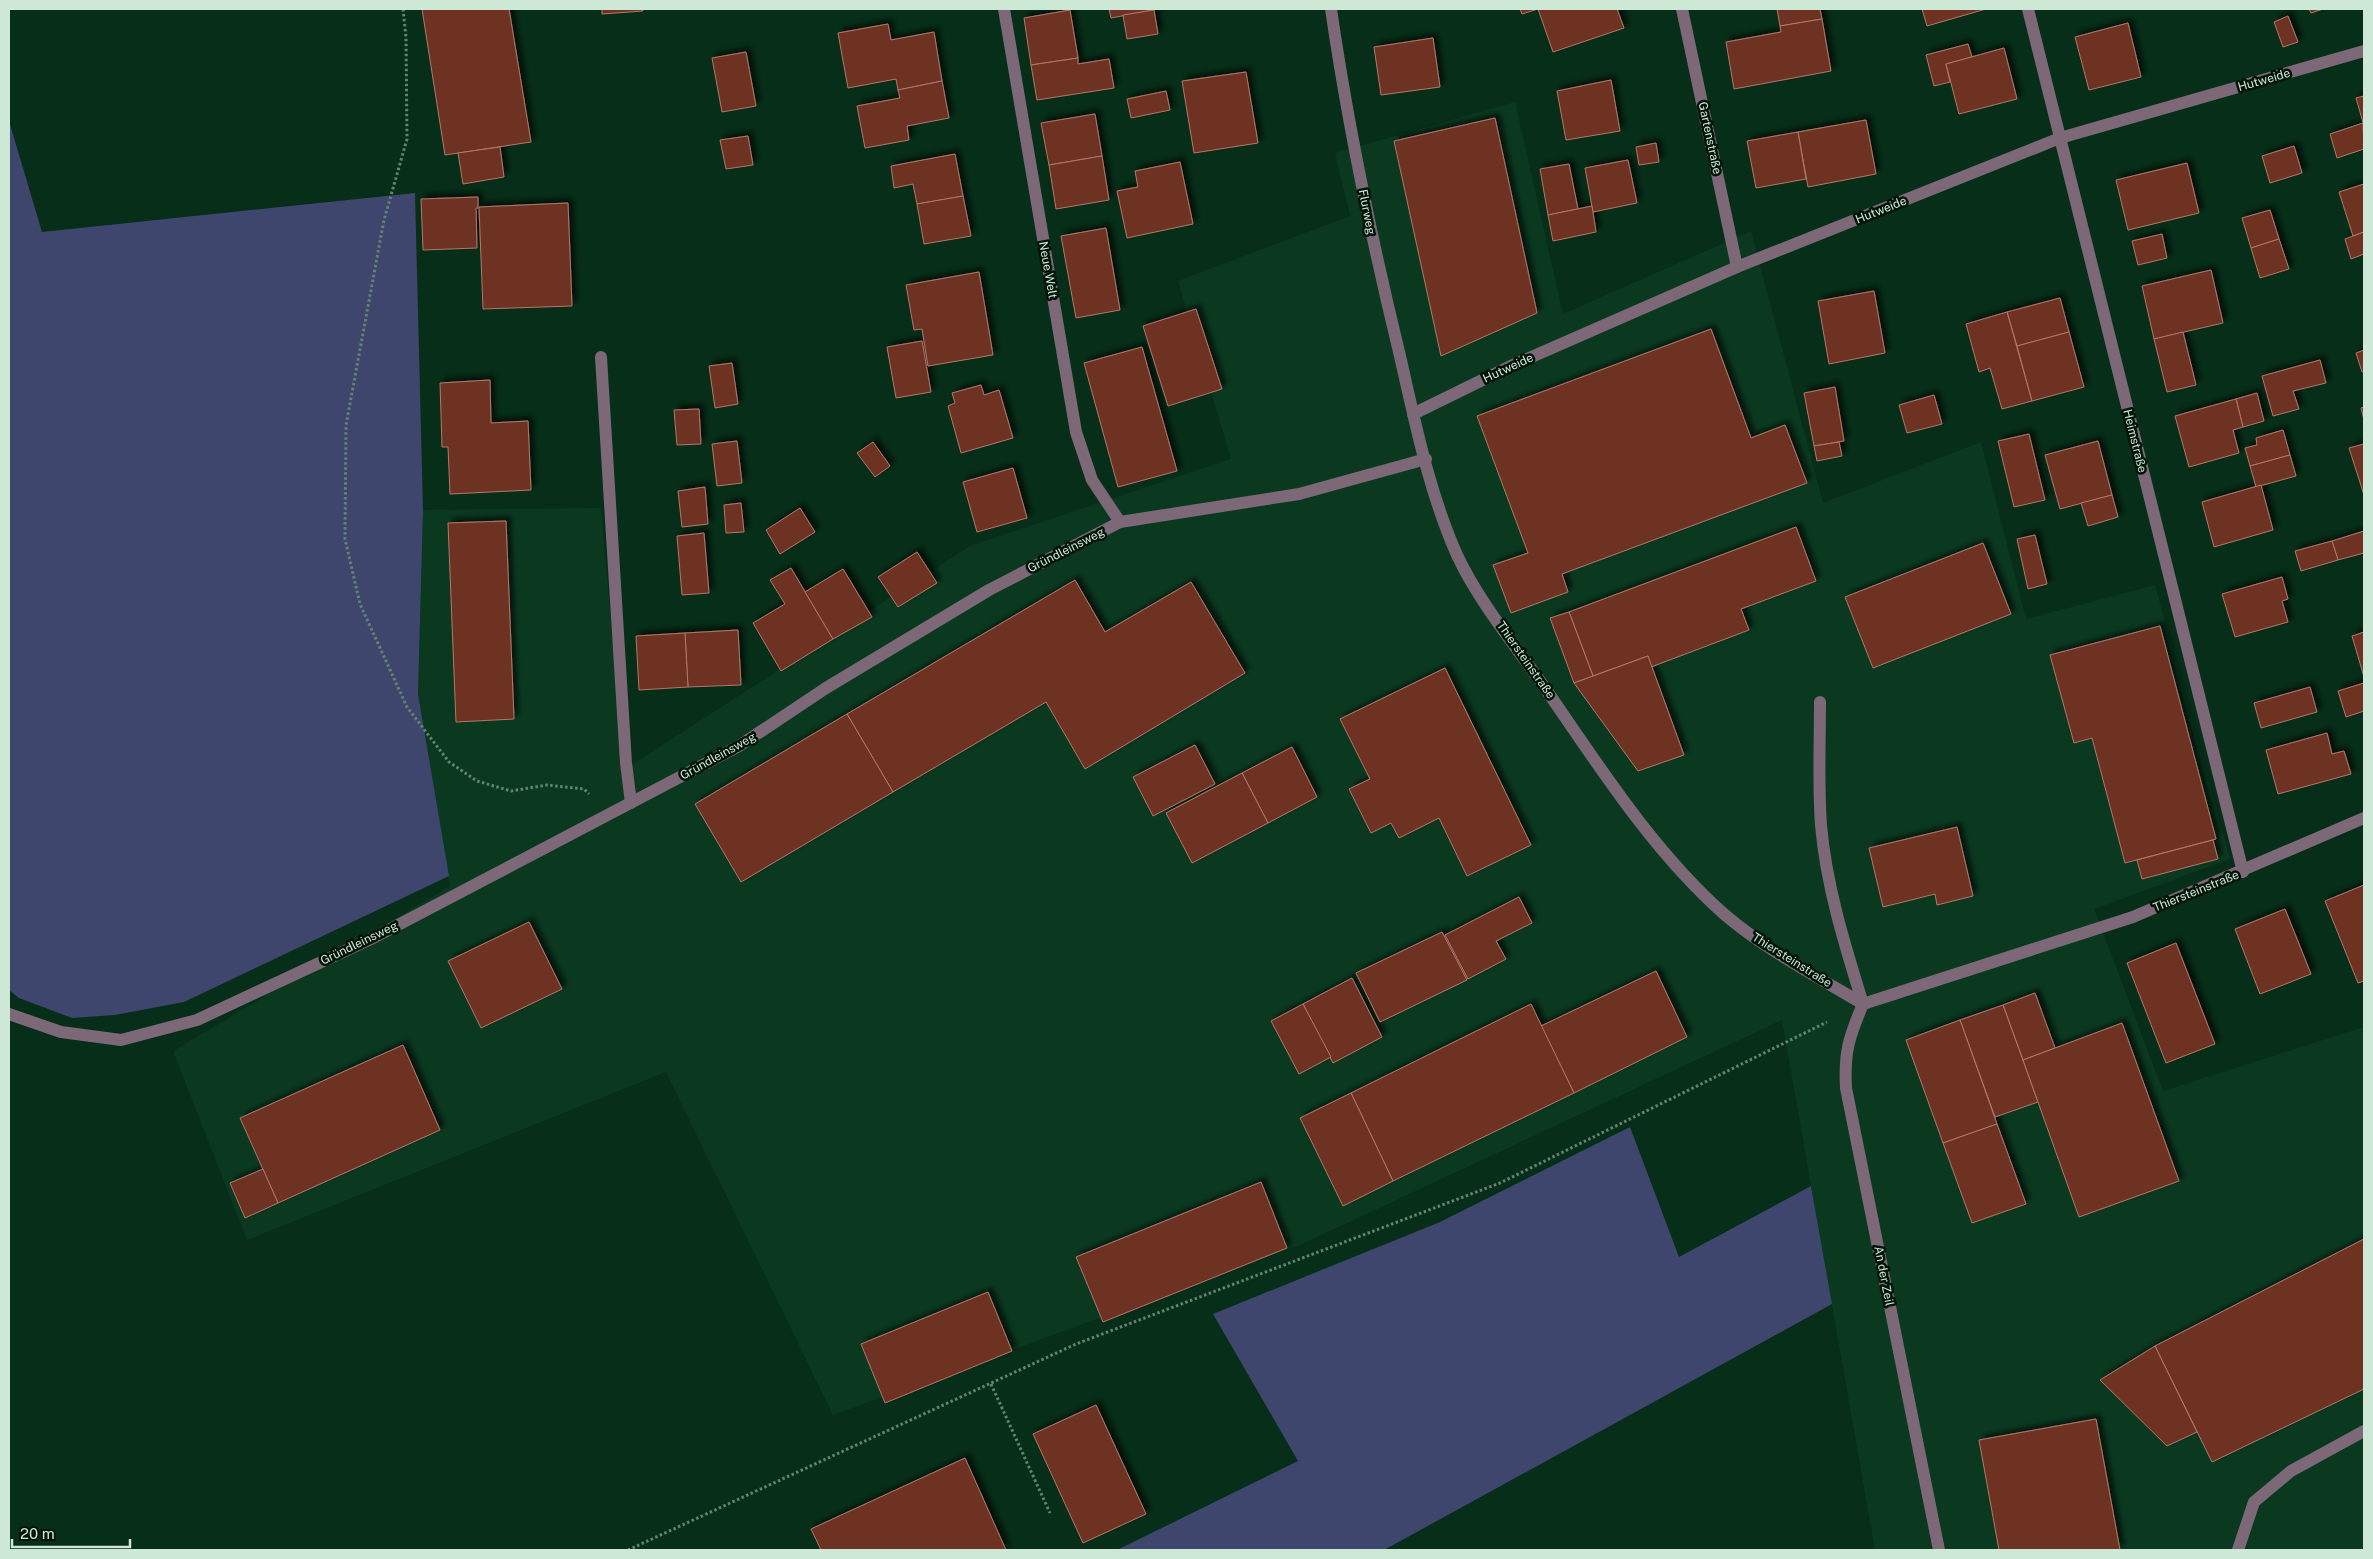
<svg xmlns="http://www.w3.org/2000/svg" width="2373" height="1559" font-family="'Public Sans',sans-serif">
<defs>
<filter id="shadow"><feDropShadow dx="4.5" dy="-4.5" stdDeviation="2.5" flood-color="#0009"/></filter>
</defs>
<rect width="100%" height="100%" fill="#062e18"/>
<!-- built -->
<path fill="#0a3920" d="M1515,102L1563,314L1751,231L1823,503L1981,442L2026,619L2155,585L2230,859L2094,909L2163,1091L2364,1027V1550H1875L1782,1020L1300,1245L833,1415L666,1072L247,1240L173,1051L450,886L418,694L423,510L601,508L624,770L970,546L1231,459L1178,281L1350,216L1335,153Z"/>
<!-- green -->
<g fill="#3e466d">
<path d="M9,121L42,232L415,193L423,510L418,694L449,876L184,1002L115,1015L72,1018L19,998L9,990Z"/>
<path d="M1630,1127L1679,1257L1811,1186L1832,1304L1384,1550H1117L1298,1461L1213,1314L1440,1222Z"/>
</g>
<!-- building -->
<g fill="#6e3123" stroke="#b1796b" filter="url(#shadow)">
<path d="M422,9H509L531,142L445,155Z"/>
<path d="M602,9H643V11L602,14Z"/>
<path d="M1109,9H1154V10L1111,18Z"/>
<path d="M1520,9H1538L1522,14Z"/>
<path d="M1538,9H1617L1624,28L1553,52Z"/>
<path d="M1777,9H1820L1822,19L1780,26Z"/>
<path d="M1922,9H1986L1927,26Z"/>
<path d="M2309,9H2323L2311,13Z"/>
<path d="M1070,10L1078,58L1031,65L1024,18Z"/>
<path d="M1154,10L1158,34L1127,39L1123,15Z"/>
<path d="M2288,16L2298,42L2283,47L2274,22Z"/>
<path d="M1822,19L1831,71L1734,89L1726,42L1781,32L1780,26Z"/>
<path d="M2128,23L2141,77L2089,90L2075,37Z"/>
<path d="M888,24L891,40L934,32L942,81L898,90L896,79L848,88L838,33Z"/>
<path d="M1433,38L1440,87L1381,95L1374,47Z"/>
<path d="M1968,44L1972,57L1946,64L1950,82L1934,86L1926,55Z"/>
<path d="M2004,48L2017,99L1959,114L1946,64Z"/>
<path d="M746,52L756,106L722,112L712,58Z"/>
<path d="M1078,58V64L1109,59L1114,88L1037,100L1031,65Z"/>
<path d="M1246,72L1258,143L1194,153L1182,81Z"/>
<path d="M1611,80L1620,131L1566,140L1557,91Z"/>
<path d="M942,81L949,118L907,126L909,140L865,148L857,106L900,98L898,90Z"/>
<path d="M1166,91L1170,110L1131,118L1127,99Z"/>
<path d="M2364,96V126L2356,98Z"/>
<path d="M1095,114L1102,156L1049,165L1041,123Z"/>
<path d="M1495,118L1537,313L1441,356L1394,141Z"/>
<path d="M1866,120L1876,174L1808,187L1798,132Z"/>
<path d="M2363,123L2364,149L2337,158L2330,134Z"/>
<path d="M1798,132L1806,179L1756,188L1747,141Z"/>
<path d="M748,136L753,165L726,169L720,140Z"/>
<path d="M1656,143L1659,162L1639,165L1636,147Z"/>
<path d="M2294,146L2302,173L2270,183L2262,156Z"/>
<path d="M500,147L504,177L463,184L458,153Z"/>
<path d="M955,154L963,196L917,204L913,184L894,188L891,166Z"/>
<path d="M1102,156L1109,200L1056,209L1049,165Z"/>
<path d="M1628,160L1637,203L1593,212L1585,168Z"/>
<path d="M1180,162L1193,224L1127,238L1117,191L1138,187L1135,171Z"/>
<path d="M2187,163L2199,213L2128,230L2116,180Z"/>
<path d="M1569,164L1578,209L1548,215L1540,169Z"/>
<path d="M2364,184V232L2353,236L2339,192Z"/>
<path d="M963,196L971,236L924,244L917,204Z"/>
<path d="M478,197V208H476L477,248L423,250L421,199Z"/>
<path d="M568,203L572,306L483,309L479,207Z"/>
<path d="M1592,206L1596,232L1553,241L1548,215Z"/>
<path d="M2270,210L2279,239L2251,248L2242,218Z"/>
<path d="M1106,228L1120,310L1076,318L1061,236Z"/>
<path d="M2364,232V254L2351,259L2345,239Z"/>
<path d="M2162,234L2167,258L2138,265L2132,241Z"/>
<path d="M2279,239L2289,269L2260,278L2251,248Z"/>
<path d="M2211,270L2223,323L2154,339L2142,286Z"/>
<path d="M979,272L993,355L928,366L922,329L914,330L906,285Z"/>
<path d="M1874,291L1885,353L1829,364L1818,301Z"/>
<path d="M2060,298L2069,332L2017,346L2007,312Z"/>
<path d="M1196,309L1222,389L1168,406L1143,326Z"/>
<path d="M2007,312L2032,401L2002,409L1990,368L1979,372L1966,324Z"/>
<path d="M1711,329L1751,438L1785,425L1807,483L1562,574L1568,592L1511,613L1493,565L1528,553L1477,416Z"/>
<path d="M2069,332L2084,387L2032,401L2017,346Z"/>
<path d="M2183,332L2196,385L2167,392L2154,339Z"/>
<path d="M922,341L931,392L896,398L887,347Z"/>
<path d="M1142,347L1177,471L1118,487L1084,363Z"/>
<path d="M2364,350V371L2362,372L2356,353Z"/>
<path d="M2320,360L2326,383L2293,391L2299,409L2273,416L2262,376Z"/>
<path d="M732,363L738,404L715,408L709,366Z"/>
<path d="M490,380L491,423L528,421L531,490L450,494L448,447H442L440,383Z"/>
<path d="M981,385L984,395L999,390L1013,438L961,453L948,406L955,403L952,393Z"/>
<path d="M1835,387L1844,441L1814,446L1804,393Z"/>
<path d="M2257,393L2264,421L2243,427L2236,399Z"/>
<path d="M1934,395L1942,424L1907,433L1899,405Z"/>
<path d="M2236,399L2243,427L2233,430L2239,453L2189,467L2175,416Z"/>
<path d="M2364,407V420L2361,408Z"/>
<path d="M699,409L701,444L677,445L674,410Z"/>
<path d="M2283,430L2290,455L2250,466L2245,448L2257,445L2256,438Z"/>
<path d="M2029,434L2045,500L2014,507L1998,441Z"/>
<path d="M737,441L742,483L717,486L712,444Z"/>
<path d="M2098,441L2112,495L2060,509L2045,455Z"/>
<path d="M873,442L890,466L875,477L857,453Z"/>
<path d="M1839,442L1842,456L1817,461L1814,446Z"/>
<path d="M2364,444V495L2349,448Z"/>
<path d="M2290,455L2296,476L2256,487L2250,466Z"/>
<path d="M1013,468L1027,518L977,532L963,482Z"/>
<path d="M2261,485L2273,530L2214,547L2202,502Z"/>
<path d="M705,487L708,524L682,527L678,491Z"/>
<path d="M2112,495L2118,517L2088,526L2081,503Z"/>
<path d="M741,503L744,532L726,533L724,505Z"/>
<path d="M800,508L815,532L780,554L766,530Z"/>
<path d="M506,521L514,719L456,722L448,523Z"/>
<path d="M1796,527L1816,581L1741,609L1749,630L1651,667L1648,656L1593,676L1569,612Z"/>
<path d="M2364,531V553L2338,560L2332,541Z"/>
<path d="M704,533L709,593L682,595L677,536Z"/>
<path d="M2035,535L2047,584L2028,589L2017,539Z"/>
<path d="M2332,541L2338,560L2301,571L2295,551Z"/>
<path d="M1983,543L2011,614L1873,668L1845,597Z"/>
<path d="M917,552L937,583L898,607L878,577Z"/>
<path d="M791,568L833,639L781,671L753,623L785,604L770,580Z"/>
<path d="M843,569L872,617L833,639L805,592Z"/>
<path d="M2282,577L2288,599L2282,601L2288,622L2235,637L2222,594Z"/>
<path d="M1075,580L1105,632L1191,582L1245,673L1085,769L1046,702L893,792L847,714Z"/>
<path d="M1569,612L1593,676L1574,683L1550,618Z"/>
<path d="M2160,626L2216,839L2125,863L2092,738L2074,743L2050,655Z"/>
<path d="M738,630L741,685L688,687L685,633Z"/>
<path d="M2364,632V677L2352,636Z"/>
<path d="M685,633L688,687L639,690L636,636Z"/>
<path d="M1648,656L1684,755L1638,771L1574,683Z"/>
<path d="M1445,668L1531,845L1467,876L1439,818L1399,838L1391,823L1371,833L1349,789L1370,779L1340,719Z"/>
<path d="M2364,683V711L2346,717L2338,691Z"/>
<path d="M2310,687L2317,712L2261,728L2254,703Z"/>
<path d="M847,714L893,792L741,882L695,804Z"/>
<path d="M2327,733L2332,754L2344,751L2351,774L2278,794L2266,750Z"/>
<path d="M1195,745L1215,784L1153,816L1133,777Z"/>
<path d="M1292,747L1317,797L1268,823L1242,773Z"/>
<path d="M1242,773L1268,823L1192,863L1166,813Z"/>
<path d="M1957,827L1973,896L1937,905L1935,894L1883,907L1869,848Z"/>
<path d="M2213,840L2218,859L2142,879L2137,860Z"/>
<path d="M2364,885V981L2358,983L2325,901Z"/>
<path d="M1519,897L1532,923L1496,941L1506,959L1468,979L1445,935Z"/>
<path d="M2285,909L2311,974L2260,994L2235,929Z"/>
<path d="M529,922L562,989L481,1028L448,961Z"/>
<path d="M1442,932L1467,980L1380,1022L1356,973Z"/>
<path d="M2176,943L2215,1044L2166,1063L2127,963Z"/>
<path d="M1656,971L1687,1037L1574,1093L1541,1026Z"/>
<path d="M1352,978L1382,1037L1333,1063L1303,1004Z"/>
<path d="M2035,993L2055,1048L2023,1060L2003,1005Z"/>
<path d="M1303,1004L1331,1057L1299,1074L1271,1021Z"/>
<path d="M1531,1004L1574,1093L1393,1181L1351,1093Z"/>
<path d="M2003,1005L2038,1102L1995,1117L1960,1020Z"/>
<path d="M1960,1020L1997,1124L1943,1143L1906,1040Z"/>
<path d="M2122,1023L2179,1181L2079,1217L2023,1060Z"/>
<path d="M403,1045L440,1130L278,1203L240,1118Z"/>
<path d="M1351,1093L1393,1181L1343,1206L1300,1118Z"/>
<path d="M1997,1124L2026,1204L1972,1223L1943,1143Z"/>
<path d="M263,1169L278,1203L245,1218L230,1183Z"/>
<path d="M1261,1182L1287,1248L1103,1322L1076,1257Z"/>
<path d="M2364,1239V1389L2212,1462L2155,1346Z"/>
<path d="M988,1292L1012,1351L885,1403L861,1344Z"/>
<path d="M2155,1346L2197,1432L2167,1446L2100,1380Z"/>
<path d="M1096,1405L1146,1514L1083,1543L1033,1434Z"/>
<path d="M2096,1419L2120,1550H1999L1979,1440Z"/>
<path d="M965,1458L1006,1550H821L811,1529Z"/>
</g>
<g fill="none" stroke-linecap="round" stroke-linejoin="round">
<!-- path -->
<g stroke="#638470" stroke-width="3" stroke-dasharray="2.5 2.5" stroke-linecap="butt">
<path d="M403,9L406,37L407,139L384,220L346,425L345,539L360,604L407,707L449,762L477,781L511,791L547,785L584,789L589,794"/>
<path d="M991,1384L1050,1513"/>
<path d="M628,1550L1076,1344L1500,1183L1827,1022"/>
</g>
<!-- minor -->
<g stroke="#7c6877" stroke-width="12">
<path d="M1004,9L1076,432L1092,480L1120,522"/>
<path d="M1331,9C1348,126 1372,241 1400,356C1415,422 1429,492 1457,555C1479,602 1515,645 1545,688C1599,766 1652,850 1724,914C1766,950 1816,976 1863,1004L2133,917L2364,818"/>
<path d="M1682,9L1737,267"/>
<path d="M2028,9L2243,872"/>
<path d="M601,357L626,763L631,803"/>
<path d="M1413,414L1513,365L1737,267L2060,138L2364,51"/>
<path d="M1820,702C1820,743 1818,784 1821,825C1826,885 1845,946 1863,1004"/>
<path d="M1863,1004C1849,1037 1844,1052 1846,1088L1939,1550"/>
<path d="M9,1014L61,1032L121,1040L197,1020L375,937L739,746L826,688L989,590L1120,522L1299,494L1426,459"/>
<path d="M2238,1550L2254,1502L2291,1471L2364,1431"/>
</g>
</g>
<g text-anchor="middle" stroke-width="5" stroke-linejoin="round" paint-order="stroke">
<!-- street labels -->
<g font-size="12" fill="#cde8d5" stroke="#021307">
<text transform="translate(2264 80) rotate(-16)" y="4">Hutweide</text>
<text transform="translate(1710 138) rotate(78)" y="4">Gartenstraße</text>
<text transform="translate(1881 210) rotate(-22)" y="4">Hutweide</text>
<text transform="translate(1367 212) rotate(79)" y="4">Flurweg</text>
<text transform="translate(1048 270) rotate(80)" y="4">Neue Welt</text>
<text transform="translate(1508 368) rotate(-25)" y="4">Hutweide</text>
<text transform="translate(2135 441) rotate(76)" y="4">Heimstraße</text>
<text transform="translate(1066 550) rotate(-27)" y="4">Gründleinsweg</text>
<text transform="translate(1526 660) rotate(55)" y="4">Thiersteinstraße</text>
<text transform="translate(718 756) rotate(-29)" y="4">Gründleinsweg</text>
<text transform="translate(2196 891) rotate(-22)" y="4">Thiersteinstraße</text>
<text transform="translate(359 943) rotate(-26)" y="4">Gründleinsweg</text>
<text transform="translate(1792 960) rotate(32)" y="4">Thiersteinstraße</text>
<text transform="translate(1884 1276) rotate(79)" y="4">An der Zeil</text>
</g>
</g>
<!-- border -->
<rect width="2373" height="1559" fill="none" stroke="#cde8d5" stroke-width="20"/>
<!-- scale -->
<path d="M12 1539v8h118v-8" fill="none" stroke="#cde8d5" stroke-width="2.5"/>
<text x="20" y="1539" font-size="15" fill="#cde8d5" stroke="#021307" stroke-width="4" paint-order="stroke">20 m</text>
</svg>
